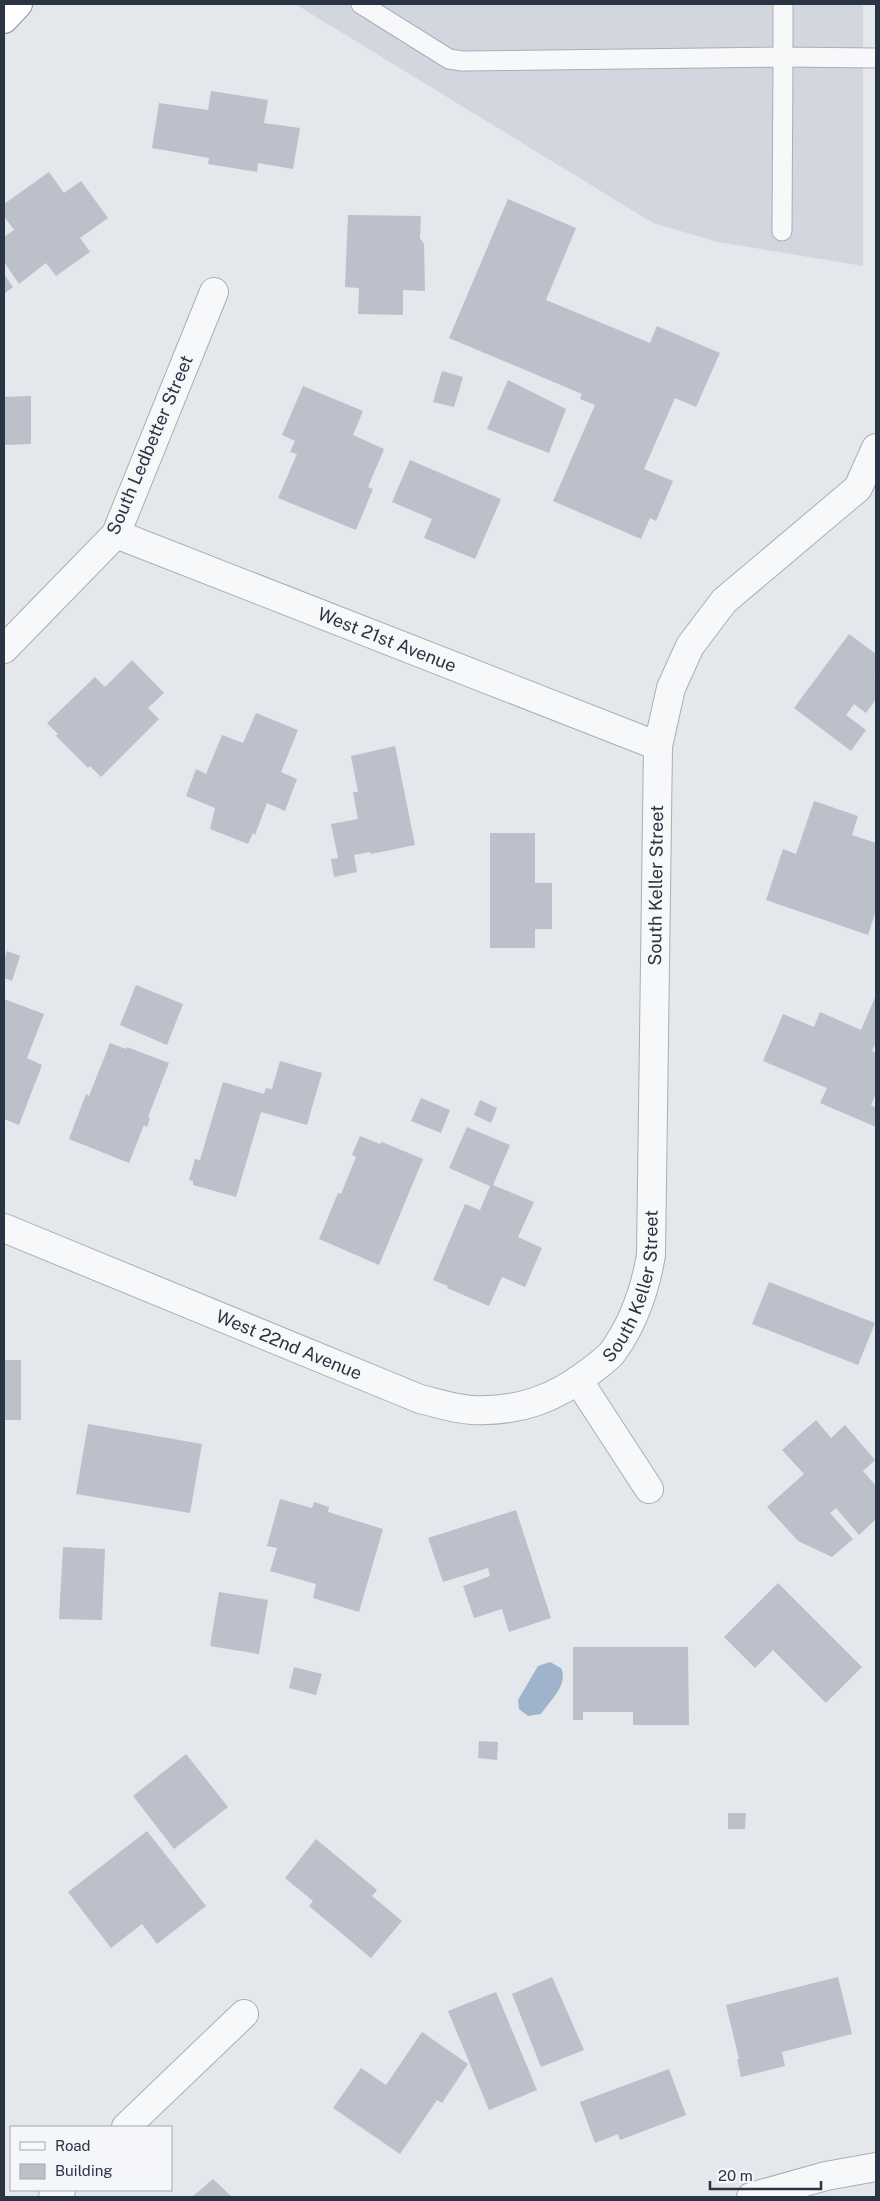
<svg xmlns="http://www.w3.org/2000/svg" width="880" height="2201" font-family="'Public Sans',sans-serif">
<rect width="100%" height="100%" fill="#e4e7ec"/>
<!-- built -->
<path fill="#d2d6de" d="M295,4H863V266L718,242L653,223Z"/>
<!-- water -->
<path fill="#9fb4cc" d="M550,1662L561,1668C569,1684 550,1701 541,1714L528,1716L519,1709L518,1700L538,1666Z"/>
<!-- building -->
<g fill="#bbc0ca">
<path d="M211,91L268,100L264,123L300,128L293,169L258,163L257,172L208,164L209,158L152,148L159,103L208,110Z"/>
<path d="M49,172L64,193L81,181L108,218L80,238L90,252L56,276L46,263L19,284L4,262V237L14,230L4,216V204Z"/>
<path d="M508,199L576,228L546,300L650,343L657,326L720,353L696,407L675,398L644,469L673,481L656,521L650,518L641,539L553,501L595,405L580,399L582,394L449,338Z"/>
<path d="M348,215L421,216L420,238L424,244L425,291L403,290V315L358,314L359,288L345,287Z"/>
<path d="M4,274L13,287L4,294Z"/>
<path d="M442,371L463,377L454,407L433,402Z"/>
<path d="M508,380L566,409L549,453L487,429Z"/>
<path d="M303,386L363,411L353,435L384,449L368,487L373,489L356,530L278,498L297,454L290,452L295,441L282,435Z"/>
<path d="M31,396V444L4,445V397Z"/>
<path d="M410,460L501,499L475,559L424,538L432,519L392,502Z"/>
<path d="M849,634L876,654V673L874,677L876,678V699L866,713L854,704L846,715L866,730L851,751L794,708Z"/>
<path d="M132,660L164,693L148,708L159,719L101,777L90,766L88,768L56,736L58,734L47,723L95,677L105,687Z"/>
<path d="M256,713L298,730L281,772L297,779L285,811L267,803L255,835L253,833L248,844L210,829L215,808L186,796L196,769L206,774L222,735L243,743Z"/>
<path d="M395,746L415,845L371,854L370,852L354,855L357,872L334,877L331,859L338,858L331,824L358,819L353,792H358L351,756Z"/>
<path d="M814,801L858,816L852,835L876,843V910L868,935L766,900L783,849L796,854Z"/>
<path d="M490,833H535V883H552V929H535V948H490Z"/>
<path d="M7,951L20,956L12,981L4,978V960Z"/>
<path d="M136,985L183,1004L167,1045L120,1025Z"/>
<path d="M876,995V1042L872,1051L876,1053V1093L871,1105L876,1108V1127L820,1103L827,1088L763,1061L783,1014L814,1027L820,1012L861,1030Z"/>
<path d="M4,999L44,1014L27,1058L42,1065L19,1125L4,1119Z"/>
<path d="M110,1043L126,1049L127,1047L169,1063L148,1117L150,1118L147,1127L144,1125L129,1163L69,1139L86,1094L89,1096Z"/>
<path d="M280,1061L322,1073L307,1125L261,1112L236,1197L193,1185V1181L189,1180L195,1159L200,1160L223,1082L264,1094L266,1088L272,1089Z"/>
<path d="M421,1098L450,1110L441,1133L411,1121Z"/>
<path d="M480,1100L497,1108L491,1123L474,1115Z"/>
<path d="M467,1127L510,1145L493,1185L534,1202L518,1237L542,1248L525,1287L502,1277L489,1306L447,1288L448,1286L433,1280L465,1204L480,1210L490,1186L449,1168Z"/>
<path d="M360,1136L380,1144L382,1142L423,1159L379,1265L319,1239L338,1193L341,1194L356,1157L352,1155Z"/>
<path d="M769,1282L875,1323L858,1365L752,1324Z"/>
<rect x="4" y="1360" width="17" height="60"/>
<path d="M816,1420L831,1438L845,1425L875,1460L863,1471L876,1486V1519L859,1535L836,1508L830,1513L853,1539L832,1557L798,1541L767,1507L804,1474L782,1450Z"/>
<path d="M88,1424L202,1444L190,1513L76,1494Z"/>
<path d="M280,1499L312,1508L314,1502L329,1507L328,1512L383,1529L359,1612L313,1598L316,1584L270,1571L277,1548L267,1546Z"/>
<path d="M516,1510L551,1618L509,1632L502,1609L474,1618L463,1586L490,1576L488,1568L443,1582L428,1538Z"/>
<path d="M63,1547L105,1549L102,1620L59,1619Z"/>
<path d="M778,1583L862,1667L826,1703L773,1650L755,1668L724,1637Z"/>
<path d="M219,1592L268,1600L259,1654L210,1646Z"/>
<path d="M573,1647H688L689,1725H633V1712H583V1720H573Z"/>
<path d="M294,1667L322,1674L316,1695L289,1688Z"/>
<path d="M479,1741L498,1742L497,1760L478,1758Z"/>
<path d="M186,1754L228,1807L174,1849L133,1796Z"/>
<path d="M728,1813H746L745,1829H728Z"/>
<path d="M147,1831L206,1906L157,1944L142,1924L111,1948L68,1892Z"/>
<path d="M316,1839L377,1890L372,1896L402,1921L371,1958L309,1906L313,1901L285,1878Z"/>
<path d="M552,1977L584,2050L541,2067L512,1994Z"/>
<path d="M838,1977L852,2034L782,2052L785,2066L741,2077L737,2059H739L726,2005Z"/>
<path d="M496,1992L537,2090L489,2110L448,2011Z"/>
<path d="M422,2032L468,2064L442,2103L437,2100L400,2154L333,2108L361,2068L386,2085Z"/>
<path d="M669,2069L686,2115L620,2140L618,2134L595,2143L580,2102Z"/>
<path d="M213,2179L232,2197H192Z"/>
</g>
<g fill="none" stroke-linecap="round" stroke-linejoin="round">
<!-- lane casing -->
<g stroke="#a9aeb7" stroke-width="21">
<g id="lane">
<path d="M361,4L449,59L462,61L783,57L782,231"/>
<path d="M783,4V57L876,58"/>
</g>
</g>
<!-- street casing -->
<g stroke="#a9aeb7" stroke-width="30">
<g id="street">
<path id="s1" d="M116,534L658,746"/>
<path d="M4,649L116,534L214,292"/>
<path id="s2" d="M4,1228L420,1399C437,1403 454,1409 472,1410C519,1412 555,1399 592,1370C598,1365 607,1359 612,1353C634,1323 645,1290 651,1255L658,746L671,688L690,646L724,601L858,488L876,448"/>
<path d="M578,1380L649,1489"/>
<path d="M126,2127L244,2014"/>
<path d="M53,2197L61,2190"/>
<path d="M751,2197L826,2176L876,2167"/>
</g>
</g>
<!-- highway casing -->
<g stroke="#8b94a3" stroke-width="30">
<path id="highway" d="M4,19L18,4"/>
</g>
<!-- lane -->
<use href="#lane" stroke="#f7f8fa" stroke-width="19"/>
<!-- street -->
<use href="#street" stroke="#f7f8fa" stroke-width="28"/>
<!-- highway -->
<use href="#highway" stroke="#fff" stroke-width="28"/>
</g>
<g text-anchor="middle" stroke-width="4.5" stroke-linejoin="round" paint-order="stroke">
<!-- street labels -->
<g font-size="18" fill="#2b3445" stroke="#f4f6f9">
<text transform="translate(150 445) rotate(-67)" y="6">South Ledbetter Street</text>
<text dy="6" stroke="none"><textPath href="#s1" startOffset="291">West 21st Avenue</textPath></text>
<text dy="6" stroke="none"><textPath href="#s2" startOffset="1135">South Keller Street</textPath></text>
<text dy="6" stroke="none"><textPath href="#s2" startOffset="730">South Keller Street</textPath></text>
<text dy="6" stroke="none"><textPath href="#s2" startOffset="308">West 22nd Avenue</textPath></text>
</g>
</g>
<!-- border -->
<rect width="880" height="2201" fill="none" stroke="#2b3445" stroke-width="10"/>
<!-- legend -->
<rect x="10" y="2126" width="162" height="65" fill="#f4f6f9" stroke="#a4a8b1"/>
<rect x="20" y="2142" width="25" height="8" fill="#f7f8fa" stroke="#a4a8b1"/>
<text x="55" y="2151" font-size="15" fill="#2b3445">Road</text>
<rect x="20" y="2164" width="25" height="15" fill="#bbc0ca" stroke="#a4a8b1"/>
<text x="55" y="2176" font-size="15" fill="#2b3445">Building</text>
<!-- scale -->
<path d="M710 2181v8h111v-8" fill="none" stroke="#2b3445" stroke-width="2.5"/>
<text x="718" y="2181" font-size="15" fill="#2b3445" stroke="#f4f6f9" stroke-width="4" paint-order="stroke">20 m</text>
</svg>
